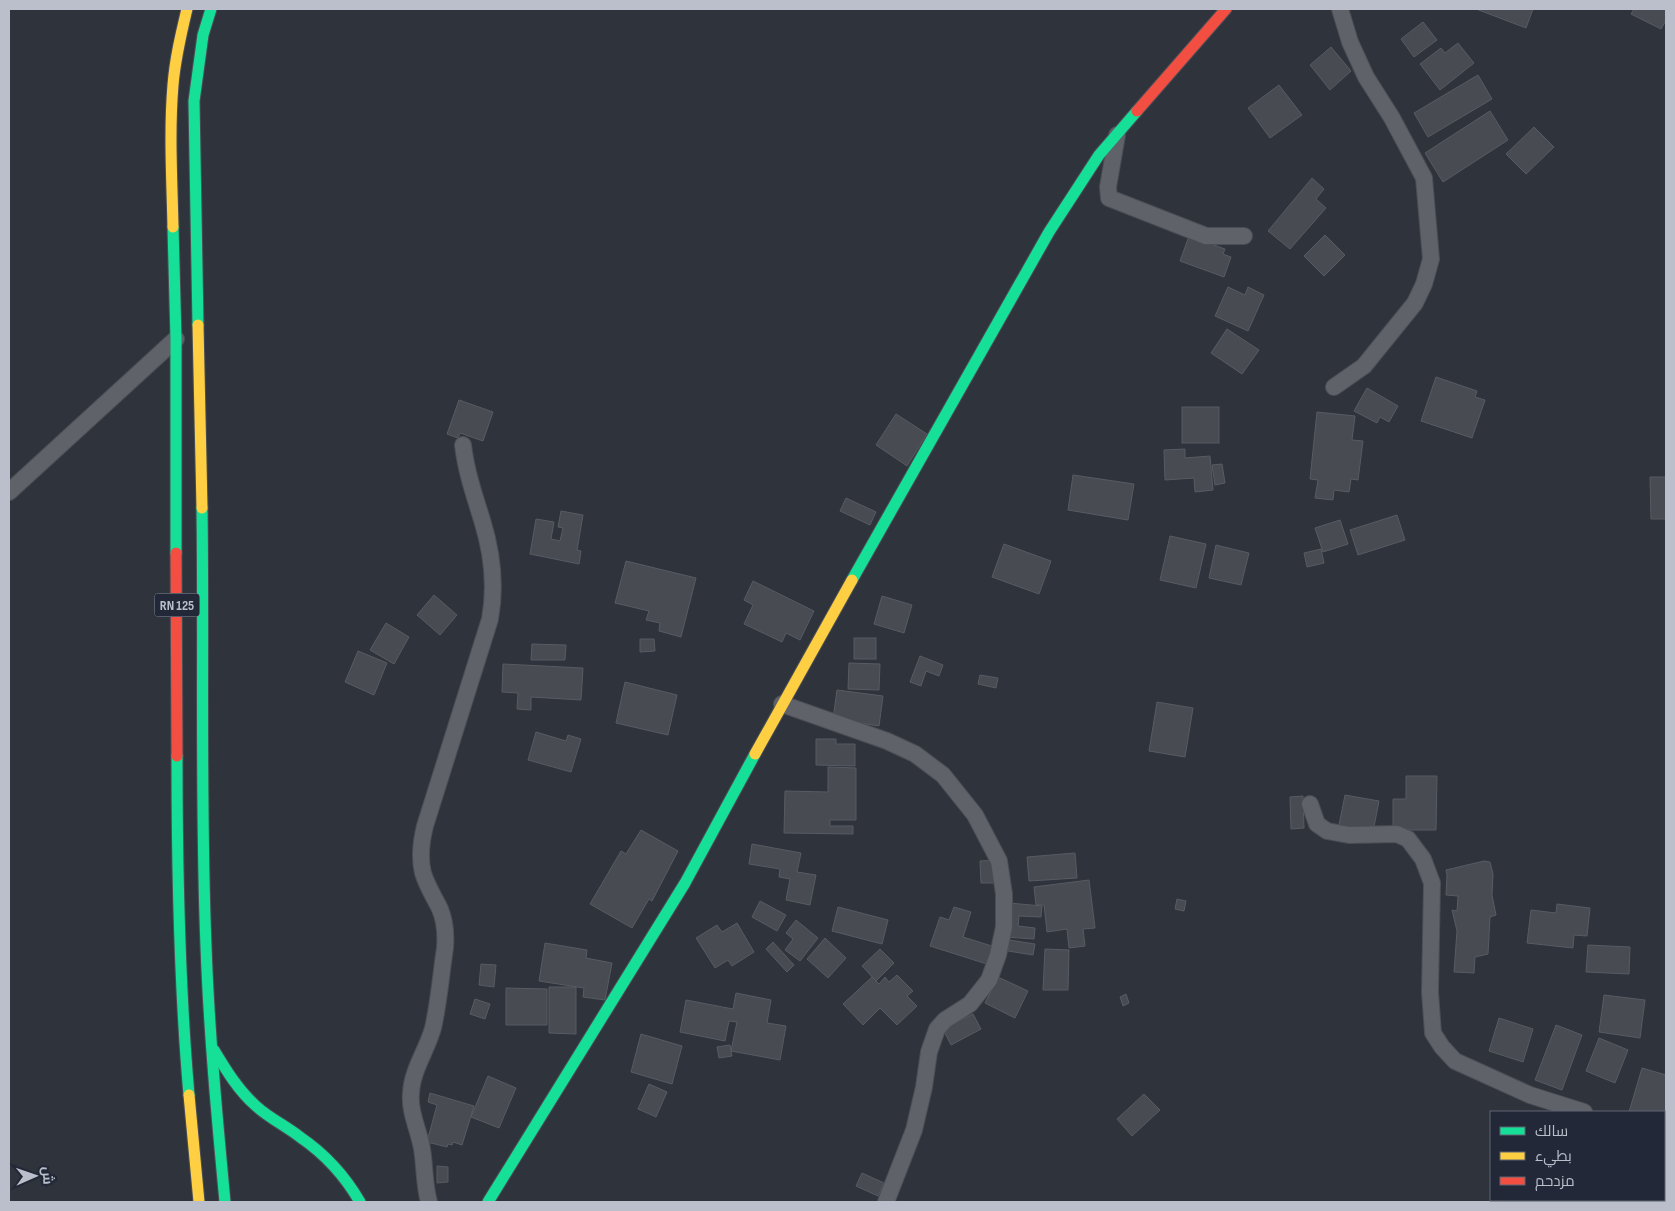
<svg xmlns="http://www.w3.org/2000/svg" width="1675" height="1211" font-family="'Sofia Sans Condensed',Cairo,sans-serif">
<rect width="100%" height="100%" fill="#2f333c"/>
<!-- building -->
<g fill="#484b52" stroke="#575b63">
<path d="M1476,9H1533L1526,28Z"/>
<path d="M1634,9H1666V20L1661,29L1631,14Z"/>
<path d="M1423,22L1437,40L1414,57L1401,39Z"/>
<path d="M1458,43L1474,63L1440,90L1420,64L1441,48L1445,53Z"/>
<path d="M1331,47L1351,71L1330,90L1310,65Z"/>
<path d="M1478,75L1492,99L1428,137L1414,113Z"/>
<path d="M1279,85L1302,115L1270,138L1248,108Z"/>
<path d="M1490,111L1508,140L1443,182L1425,153Z"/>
<path d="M1534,127L1554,147L1526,174L1506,154Z"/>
<path d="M1312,178L1324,189L1316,199L1326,208L1290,249L1268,231Z"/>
<path d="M1325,235L1345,255L1324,276L1304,256Z"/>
<path d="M1189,236L1225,249L1223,254L1231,257L1224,277L1180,261Z"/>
<path d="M1228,287L1245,295L1248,287L1264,295L1248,331L1215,316Z"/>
<path d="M1227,329L1259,350L1242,374L1211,353Z"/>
<path d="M1436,377L1477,391L1475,397L1485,400L1472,438L1421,421Z"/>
<path d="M1367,388L1398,406L1389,422L1380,417L1377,423L1354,411Z"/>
<path d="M459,400L493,412L483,441L460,433L458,438L447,434Z"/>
<rect x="1182" y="407" width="37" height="36"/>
<path d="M1317,412L1355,416L1352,440L1363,441L1358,480L1351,479L1349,492L1334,490L1333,500L1315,498L1318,480L1310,479Z"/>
<path d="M896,414L927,434L907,466L876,445Z"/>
<path d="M1185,449V458L1210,456L1213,490L1195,492L1194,478L1165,480L1164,450Z"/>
<path d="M1222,464L1225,483L1215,485L1212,465Z"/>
<path d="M1073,475L1134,484L1128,520L1068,510Z"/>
<path d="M1650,477H1666V519H1651Z"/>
<path d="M846,498L876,512L870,525L840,511Z"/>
<path d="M561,511L583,515L577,550L581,551L579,564L530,554L536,519L554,522L551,539L560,541L563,528L558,527Z"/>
<path d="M1397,515L1405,540L1358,555L1350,530Z"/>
<path d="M1340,520L1348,544L1323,552L1315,528Z"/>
<path d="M1170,536L1206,544L1196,588L1160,580Z"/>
<path d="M1004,544L1051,561L1039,594L992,577Z"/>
<path d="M1216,545L1249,553L1241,585L1209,578Z"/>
<path d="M1321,549L1324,563L1307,567L1304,553Z"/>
<path d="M626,561L696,578L681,637L659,631L660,623L646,620L649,611L615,603Z"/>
<path d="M753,581L814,611L800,640L786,633L782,642L744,624L753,605L744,600Z"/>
<path d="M434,595L457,615L440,635L417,615Z"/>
<path d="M882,596L912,605L904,633L874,624Z"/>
<path d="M386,623L409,637L394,664L370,650Z"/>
<rect x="854" y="638" width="22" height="21"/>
<path d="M640,639H654L655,651L640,652Z"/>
<path d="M532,644L566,645L565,660H531Z"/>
<path d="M358,651L387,663L374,695L345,682Z"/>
<path d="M920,656L943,665L939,676L926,671L921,686L910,682Z"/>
<path d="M849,663L880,664L879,690L848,689Z"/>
<path d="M503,664L583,668L581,700L531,697V710L517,709L518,693L502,692Z"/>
<path d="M980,675L998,678L996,688L978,684Z"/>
<path d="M625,682L677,695L668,735L616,723Z"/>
<path d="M837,690L883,696L879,726L833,719Z"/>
<path d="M1157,702L1193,708L1185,757L1149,751Z"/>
<path d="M536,732L566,741L568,735L581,739L571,772L528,760Z"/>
<path d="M816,739H836V744H855V766L816,765Z"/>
<path d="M828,767L856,768V820H830V826H853V834L784,833L785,791L828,792Z"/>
<path d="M1406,776H1437L1436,830H1393V799H1406Z"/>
<path d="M1345,795L1379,801L1373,832L1339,825Z"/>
<path d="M1303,796L1304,828L1291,829L1290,797Z"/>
<path d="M641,830L678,851L652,901L649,899L632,928L590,904L621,851L626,854Z"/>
<path d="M752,844L801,853L797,872L816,875L810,905L786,900L790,879L779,877L780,869L749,864Z"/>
<path d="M1075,853L1077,878L1029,881L1027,857Z"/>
<path d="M997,860V883H981L980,861Z"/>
<path d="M1484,861L1490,862L1493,874L1492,895L1496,915L1490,917L1488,954L1475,957L1474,973L1454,972L1457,931L1452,910L1457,911L1458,896L1446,895L1447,875L1446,870Z"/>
<path d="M1089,880L1095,928L1083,929L1085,946L1069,948L1067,929L1047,932L1044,905H1036L1034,887Z"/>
<path d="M1177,899L1186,901L1184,911L1175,909Z"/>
<path d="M760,901L786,915L777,931L752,917Z"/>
<path d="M1009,903L1042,906L1041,917L1019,916L1018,926L1035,928L1034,939L1006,937Z"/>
<path d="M1557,904L1590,908L1587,936L1574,935L1573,948L1527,943L1531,910L1556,913Z"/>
<path d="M838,907L888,920L882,944L832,931Z"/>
<path d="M954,907L971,912L963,937L995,947L990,965L930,946L940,917L949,920Z"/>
<path d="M796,920L818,938L800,961L785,950L793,939L786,933Z"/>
<path d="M737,923L754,952L732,966L728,960L715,968L696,938L717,925L722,932Z"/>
<path d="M825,938L846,958L828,978L807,959Z"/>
<path d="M1009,940L1035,944L1033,955L1008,951Z"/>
<path d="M773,942L794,965L787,972L766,949Z"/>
<path d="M545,943L587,950L586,958L612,963L605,1000L583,997L584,988L539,981Z"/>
<path d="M1588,945L1630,947L1629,974L1586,972Z"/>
<path d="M880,949L894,963L876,981L862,966Z"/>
<path d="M1045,949L1069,950L1068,990H1043Z"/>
<path d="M481,964L496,965L494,987L479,985Z"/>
<path d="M897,975L913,991L907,996L917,1006L897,1025L880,1008L863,1025L843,1004L872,977L879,984L885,977L889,982Z"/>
<path d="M998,977L1028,991L1015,1018L985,1003Z"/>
<path d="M549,987H576V1034L549,1033Z"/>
<path d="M506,988L547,989V1025H506Z"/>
<path d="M736,993L771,1000L767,1023L786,1026L780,1060L731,1051L737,1022L729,1021L725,1041L680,1032L686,1000L733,1009Z"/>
<path d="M1126,994L1129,1003L1123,1006L1120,997Z"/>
<path d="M1604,995L1645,1000L1640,1038L1599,1032Z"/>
<path d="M475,999L490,1004L485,1019L470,1014Z"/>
<path d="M973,1014L981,1029L951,1045L943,1029Z"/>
<path d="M1499,1018L1533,1029L1523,1062L1489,1051Z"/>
<path d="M1556,1025L1582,1035L1562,1090L1535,1080Z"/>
<path d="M641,1034L682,1046L672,1084L631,1072Z"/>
<path d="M1599,1038L1628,1050L1615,1083L1586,1071Z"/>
<path d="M730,1045L732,1056L719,1058L717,1047Z"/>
<path d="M1642,1068L1666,1075V1122L1664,1121V1112H1629Z"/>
<path d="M488,1076L516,1088L499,1128L471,1117Z"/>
<path d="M649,1084L667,1092L656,1117L638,1109Z"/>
<path d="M430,1093L474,1106L462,1145L453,1142L452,1145L448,1144L447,1147L427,1142L437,1105L428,1102Z"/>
<path d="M1144,1094L1160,1110L1132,1136L1117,1119Z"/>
<path d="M437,1166L448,1167V1182L437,1183Z"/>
<path d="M862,1173L884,1183L878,1196L856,1186Z"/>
</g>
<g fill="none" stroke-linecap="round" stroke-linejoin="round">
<!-- street casing -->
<g stroke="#4b4e55" stroke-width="18">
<g id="street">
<path d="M1117,135L1108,187L1109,198L1206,236H1244"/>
<path d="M1334,387L1364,366L1415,303L1424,284L1431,259L1424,178L1392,118L1366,77L1350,42L1340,9"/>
<path d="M9,492L176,339"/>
<path d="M782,704L887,741L915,754L943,775L975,815L999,861L1004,894V927L998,955L989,980L970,1004L945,1020L937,1029L929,1052L924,1087L914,1130L886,1202"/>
<path d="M1310,804L1317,824L1327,831L1349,835L1397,834L1408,839L1423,859L1432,883L1430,992L1433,1033L1442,1047L1455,1061L1530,1095L1584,1112"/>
<path d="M1664,1147L1666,1149"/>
<path d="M429,1202C424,1185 425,1167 422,1149C419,1130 409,1112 411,1093C412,1070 427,1050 433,1028C439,1002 441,974 445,948C446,935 445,921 440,909C434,897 427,886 423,873C419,857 421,842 425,826L490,619C496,586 492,552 482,520C474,494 466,471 463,445"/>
</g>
</g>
<!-- fast casing -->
<g stroke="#4b4e55" stroke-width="13">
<g id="fast">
<path d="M173,227L176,339V553"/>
<path d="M198,325L194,101L203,35L211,9"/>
<path d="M202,508C204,654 200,800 206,946C209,1031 217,1117 225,1202"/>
<path d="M852,580L1049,232L1099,155L1137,111"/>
<path d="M177,756C177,869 179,982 189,1095"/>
<path d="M214,1050C226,1070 238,1090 256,1106C269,1118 286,1126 300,1137C325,1154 345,1176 360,1202"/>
<path d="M488,1202L685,883L755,754"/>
</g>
</g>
<!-- slow casing -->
<g stroke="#4b4e55" stroke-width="13">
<g id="slow">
<path d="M173,227C172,180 169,132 173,85C175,59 181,34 187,9"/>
<path d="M198,325L202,508"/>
<path d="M755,754L852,580"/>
<path d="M189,1095L199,1202"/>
</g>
</g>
<!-- jam casing -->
<g stroke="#4b4e55" stroke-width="13">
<g id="jam">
<path d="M1137,111L1226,9"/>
<path d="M176,553L177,756"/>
</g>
</g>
<!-- street -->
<use href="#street" stroke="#5f6269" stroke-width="16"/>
<!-- fast -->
<use href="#fast" stroke="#16e098" stroke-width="11"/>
<!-- slow -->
<use href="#slow" stroke="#ffcf43" stroke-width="11"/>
<!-- jam -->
<use href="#jam" stroke="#f24e42" stroke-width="11"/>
</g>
<g text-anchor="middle" stroke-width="4.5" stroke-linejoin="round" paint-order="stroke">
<!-- shield labels -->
<rect fill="#222837" stroke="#8c929f" stroke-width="1" x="154.5" y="593.5" width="45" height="23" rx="4"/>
<g font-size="14" font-weight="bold" fill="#babfcb">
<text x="177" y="610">RN 125</text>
</g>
</g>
<!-- border -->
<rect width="1675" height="1211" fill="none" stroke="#babfcb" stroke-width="20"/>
<!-- legend -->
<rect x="1490" y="1111" width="175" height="90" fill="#222837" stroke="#5f6472"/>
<rect x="1500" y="1127" width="25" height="8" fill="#16e098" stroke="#5f6472"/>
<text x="1535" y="1136" font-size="15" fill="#babfcb">سالك</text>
<rect x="1500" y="1152" width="25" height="8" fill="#ffcf43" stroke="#5f6472"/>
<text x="1535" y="1161" font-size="15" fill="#babfcb">بطيء</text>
<rect x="1500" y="1177" width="25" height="8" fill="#f24e42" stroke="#5f6472"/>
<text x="1535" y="1186" font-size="15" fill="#babfcb">مزدحم</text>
<!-- north arrow -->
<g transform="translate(35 1176) rotate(88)" stroke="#222837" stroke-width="4" paint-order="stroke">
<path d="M0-4L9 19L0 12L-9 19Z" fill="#babfcb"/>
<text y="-8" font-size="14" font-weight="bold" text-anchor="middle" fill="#babfcb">ش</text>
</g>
</svg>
